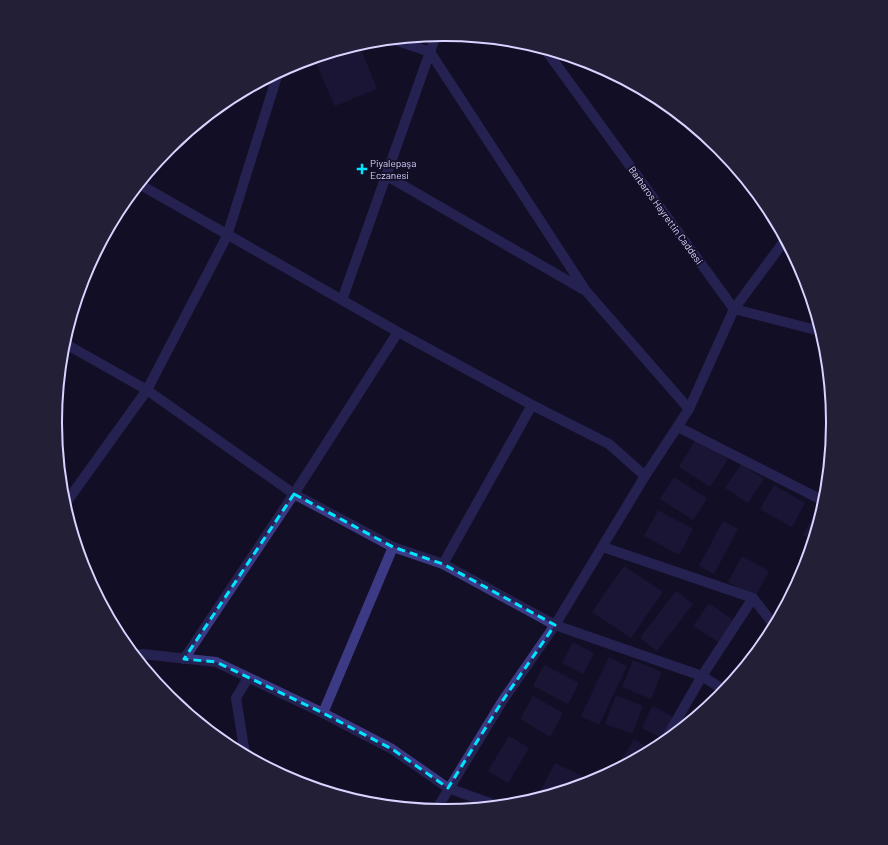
<svg xmlns="http://www.w3.org/2000/svg" width="888" height="845" font-family="Barlow,sans-serif">
<rect width="100%" height="100%" fill="#130f26"/>
<!-- building -->
<g fill="#241b47">
<path d="M359,44L377,89L335,106L314,59Z"/>
<path d="M696,439L728,459L710,487L679,467Z"/>
<path d="M741,464L764,479L748,503L725,488Z"/>
<path d="M674,477L707,498L693,520L660,499Z"/>
<path d="M774,485L805,503L792,527L760,509Z"/>
<path d="M819,506L822,508L812,540L803,535Z"/>
<path d="M658,510L693,529L679,555L644,536Z"/>
<path d="M723,521L738,529L714,574L699,566Z"/>
<path d="M742,556L769,571L755,597L728,582Z"/>
<path d="M624,566L663,592L631,638L592,612Z"/>
<path d="M676,591L693,604L657,651L640,638Z"/>
<path d="M709,603L733,620L718,642L693,626Z"/>
<path d="M573,642L594,653L583,674L562,663Z"/>
<path d="M609,657L627,666L599,725L581,716Z"/>
<path d="M633,660L662,672L651,699L622,687Z"/>
<path d="M544,665L579,683L568,704L533,686Z"/>
<path d="M616,695L643,706L632,734L605,724Z"/>
<path d="M533,696L563,713L550,737L520,719Z"/>
<path d="M652,706L674,717L663,739L642,728Z"/>
<path d="M509,736L529,748L508,783L488,771Z"/>
<path d="M634,739L652,750L624,765L620,762Z"/>
<path d="M555,763L582,776L577,786L544,796L539,794Z"/>
</g>
<g fill="none" stroke-linecap="round" stroke-linejoin="round">
<!-- minor -->
<g stroke="#3d3a85" stroke-width="10">
<path d="M392,39L430,52L586,291L689,409"/>
<path d="M545,49L734,309L820,331"/>
<path d="M387,176L584,290"/>
<path d="M139,184L398,332L532,405L609,444L645,476"/>
<path d="M342,300L436,35"/>
<path d="M64,343L147,390L294,494L393,547L443,564L555,625L702,676L724,690"/>
<path d="M678,427L824,501"/>
<path d="M65,504L147,390L227,236L278,73"/>
<path d="M603,547L753,598L774,625"/>
<path d="M443,564L532,405"/>
<path d="M135,655L142,654L216,662L323,713L392,749L448,788L498,806"/>
<path d="M184,659L294,494L398,332"/>
<path d="M323,713L393,547"/>
<path d="M664,742L702,676L753,598"/>
<path d="M245,754L236,698L248,678"/>
<path d="M436,810L503,700L555,625L645,476L689,409L734,309L785,240"/>
</g>
</g>
<!-- marked area -->
<path d="M0 0H888V845H0ZM294,494L393,547L443,564L555,625L503,700L448,788L392,749L323,713L216,662L184,659Z" fill="#130f26" fill-opacity=".55" fill-rule="evenodd"/>
<path fill="none" stroke="#00e5ff" stroke-width="3" stroke-dasharray="8 5" stroke-linejoin="round" d="M294,494L393,547L443,564L555,625L503,700L448,788L392,749L323,713L216,662L184,659Z"/>
<!-- markers -->
<path fill="#00e5ff" stroke="#130f26" stroke-width="1.5" d="M360 163h4v4h4v4h-4v4h-4v-4h-4v-4h4z"/>
<g text-anchor="middle" stroke-width="3.5" stroke-linejoin="round" paint-order="stroke">
<!-- poi labels -->
<g font-size="10" fill="#d9d4ff" stroke="#130f26" text-anchor="start">
<text x="370" y="167">Piyalepaşa<tspan x="370" dy="12">Eczanesi</tspan></text>
</g>
<!-- street labels -->
<g font-size="10" fill="#d9d4ff" stroke="#130f26">
<text transform="translate(666 215) rotate(54)" y="4">Barbaros Hayrettin Caddesi</text>
</g>
</g>
<!-- crop -->
<path d="M0 0H888V845H0ZM443 41H445A381 381 0 0 1 826 422V423A381 381 0 0 1 445 804H443A381 381 0 0 1 62 423V422A381 381 0 0 1 443 41Z" fill="#231f37" fill-rule="evenodd"/>
<path fill="none" stroke="#d9d4ff" stroke-width="2" d="M443 41H445A381 381 0 0 1 826 422V423A381 381 0 0 1 445 804H443A381 381 0 0 1 62 423V422A381 381 0 0 1 443 41Z"/>
</svg>
